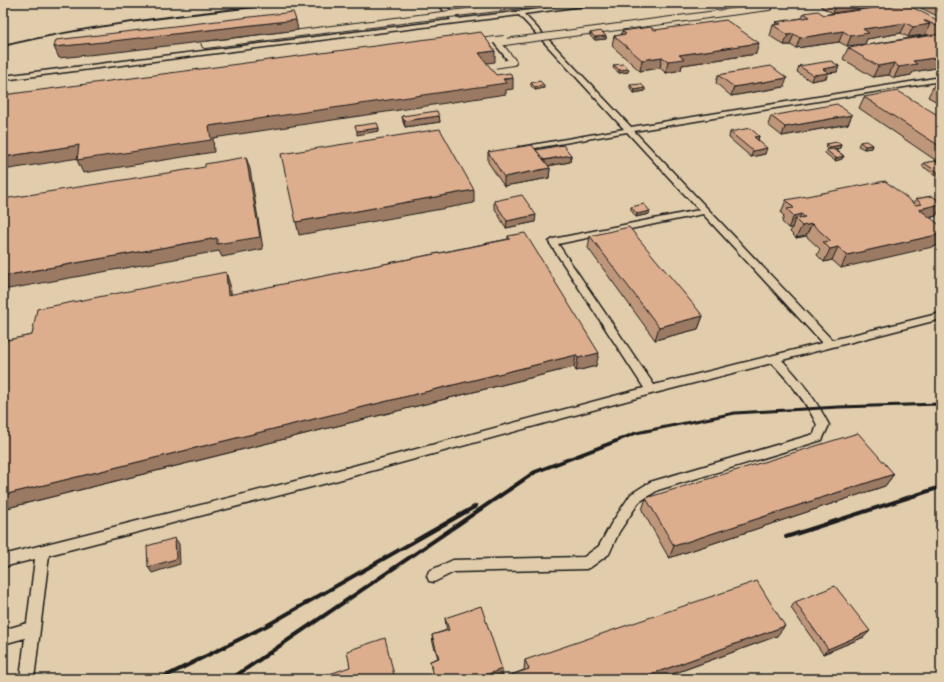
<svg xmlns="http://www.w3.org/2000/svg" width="944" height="682" font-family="'Balsamiq Sans',sans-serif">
<rect width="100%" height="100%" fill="#e1cdab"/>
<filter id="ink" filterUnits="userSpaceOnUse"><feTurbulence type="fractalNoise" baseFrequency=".025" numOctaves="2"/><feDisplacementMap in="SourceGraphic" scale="8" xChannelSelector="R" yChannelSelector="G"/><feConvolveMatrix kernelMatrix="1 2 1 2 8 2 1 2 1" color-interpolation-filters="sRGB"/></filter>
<g filter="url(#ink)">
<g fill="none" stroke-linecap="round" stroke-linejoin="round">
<!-- service casing -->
<g stroke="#1c1c1c" stroke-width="3">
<path id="service" d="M438,3H444L457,19L588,3H604L524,14L631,127L941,77V81L634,131L832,340L941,313V319L782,360C801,380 817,401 829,425L822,440L658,490L639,502L619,532L609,554L591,567L586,569L454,572L434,582L429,581L427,576L429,571L453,560L584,557L599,546L611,524L631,494L650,482L814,434L817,425C806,401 790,382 772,363L651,394L331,482L49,555L34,679H20L25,638L3,644V630L27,623L35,559L3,567V555L331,472L644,388L549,242L553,239L699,210L627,132L518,151V147H521L624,129L519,15L3,80V76L451,20ZM703,214L822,343L654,385L558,244Z"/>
</g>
<!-- service -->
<use href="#service" fill="#e1cdab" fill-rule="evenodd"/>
<!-- rail-far2 -->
<path stroke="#1c1c1c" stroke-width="2" d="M3,46C98,23 194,14 291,3"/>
<!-- rail-far1 -->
<path stroke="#1c1c1c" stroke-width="3" d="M616,441L636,433L735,413L839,407L941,404"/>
<!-- rail -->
<g stroke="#1c1c1c" stroke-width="4">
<path d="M786,537L941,487"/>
<path d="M160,679L266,626L476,506"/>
<path d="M231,679L535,472L619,440"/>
</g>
<!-- service-bridge casing -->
<g stroke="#1c1c1c" stroke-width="8" stroke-linecap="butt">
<g id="service-bridge">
<path d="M204,42L205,45L537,3"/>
<path d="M494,60L501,59L487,41L504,39"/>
<path d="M481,67L513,62L498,43L769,7L768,3"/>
</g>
</g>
<!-- service-bridge -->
<use href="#service-bridge" stroke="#e1cdab" stroke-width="6"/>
</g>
<!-- wall -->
<g fill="#be967a" stroke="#1c1c1c">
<path d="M822,3H890L888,6L941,22V67L913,72L911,75L894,78L889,75L873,77L843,59L848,48L929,35L925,34V35L908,37L901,33L867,39L865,44L847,46L839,42L796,48L790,45H784L770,36L773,25H775L776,22L802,18L804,13L824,15L833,13L821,7Z"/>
<path d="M911,3H941V18Z"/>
<path d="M655,30L756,54L682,65L681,70L666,73L660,68L640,71L612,46L614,36L621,35L622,31Z"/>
<path d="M590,33L606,36V39L595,40L590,36Z"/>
<path d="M614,65L628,72L619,73L613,68Z"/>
<path d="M799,66H839L837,72L828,73L826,78L811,81L797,72Z"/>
<path d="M718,75L784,87L731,96L716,83Z"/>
<path d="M531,83L544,88L535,90L531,86Z"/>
<path d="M941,84V104L928,97L934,85Z"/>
<path d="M630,85L645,91L634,93L630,88Z"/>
<path d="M864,97L941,117V164L859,108Z"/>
<path d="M852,115L848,124L782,136L768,125L771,116Z"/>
<path d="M402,116H439L440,122L405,127L403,122Z"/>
<path d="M730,132L759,136L758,140L765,154L751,157L729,138Z"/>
<path d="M860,142L872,145L871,148L864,149L858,146Z"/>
<path d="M826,144L841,145L840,148L835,149L844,156L842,159L835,161L825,153L826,150H828L825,147Z"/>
<path d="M536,150L571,155L570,162L548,166L550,168L549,178L504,186L488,162V152Z"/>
<path d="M935,161L941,175L937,176L922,166L924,163Z"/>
<path d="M932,196L936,216L930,218L841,268L832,260L824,262L817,255L820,249L806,236L796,238L790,232L792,228H788L782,222L784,216L781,213L786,200L914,203L916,199Z"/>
<path d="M494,201L535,222L506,228L494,207Z"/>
<path d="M631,207L649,214L636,217L631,210Z"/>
<path d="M508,236L596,366L576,371L574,367L3,509V341L32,335L230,285L231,295L508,239Z"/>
<path d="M590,236L703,316L698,329L655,340L588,248Z"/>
<path d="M894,474L885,486L669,558L642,510L646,498Z"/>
<path d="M795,602L864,637L823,654L791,608Z"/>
<path d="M941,607V620L934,611L937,609Z"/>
<path d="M445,618L502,676L494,679H434L431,668L430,661L438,658L433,643L432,635L447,630L446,626Z"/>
<path d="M777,636L659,679H507L508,676L524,670L525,660Z"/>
</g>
<!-- shaded-wall -->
<g fill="#9b7a63" stroke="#1c1c1c">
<path d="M836,3H865L862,9L833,13Z"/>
<path d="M874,3H890L888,6L881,7Z"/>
<path d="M296,20L298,30L117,52L59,58L54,47Z"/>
<path d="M924,21H926L924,25L930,24L925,35L908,37L913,27Z"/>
<path d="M906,23L901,33L867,39L865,44L847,46L851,36L863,29Z"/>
<path d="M843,31L839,42L796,48L800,38Z"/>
<path d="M794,34L790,45H784L788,35Z"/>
<path d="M606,36V39L595,40V37Z"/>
<path d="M759,43L756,54L682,65L681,70L666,73L668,61L679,55Z"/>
<path d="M495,51V62L479,64V53Z"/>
<path d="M662,57L660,68L640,71L642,60Z"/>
<path d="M941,57V67L913,72L911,75L894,78L899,67L913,61Z"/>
<path d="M894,63L889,75L873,77L878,66Z"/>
<path d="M839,66L837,72L828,73L826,78L811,81L813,75L823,69Z"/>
<path d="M629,69L628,72L619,73V70Z"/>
<path d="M513,78V89L506,90V94L213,138L214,152L83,173L77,160L209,126Z"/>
<path d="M787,78L784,87L731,96L734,87Z"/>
<path d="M544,85V88L535,90V87Z"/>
<path d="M645,88V91L634,93L635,90Z"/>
<path d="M852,115L848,124L782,136L785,127Z"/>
<path d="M439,116L440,122L405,127L404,121Z"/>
<path d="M379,128V131L357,135V131Z"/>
<path d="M759,136L757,142L754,137Z"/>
<path d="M79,145L85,157L3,170V157Z"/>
<path d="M841,145L840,148L829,151L830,147Z"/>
<path d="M872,145L871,148L864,149L865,146Z"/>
<path d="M767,148L765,154L751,157L753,151Z"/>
<path d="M571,155L570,162L541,167V161Z"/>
<path d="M844,156L842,159L835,161L836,158Z"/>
<path d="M246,157L250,169L263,249L222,257L219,251L3,290V276L217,238Z"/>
<path d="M550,168L549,178L504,186V177Z"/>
<path d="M941,172V175L937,176L939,173Z"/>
<path d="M474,190V203L299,235L296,222Z"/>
<path d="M941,204V208L936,216L912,222L919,209Z"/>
<path d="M650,211L649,214L636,217L637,214Z"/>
<path d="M801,214L798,222L795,219L792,228H788L794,216Z"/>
<path d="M536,215L535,222L506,228L507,221Z"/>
<path d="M812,224L806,236L796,238L802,226Z"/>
<path d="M941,234V245L841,268L847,255Z"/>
<path d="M838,247L832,260L824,262L830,249Z"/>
<path d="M226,272L230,285L233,308L228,295Z"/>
<path d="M703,316L698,329L655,340L659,327Z"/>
<path d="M599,353L596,366L576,371L578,358Z"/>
<path d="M576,355L574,367L3,509V495Z"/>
<path d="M894,474L885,486L669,558L674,546Z"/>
<path d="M175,538L179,544L180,564L152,573L148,567Z"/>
<path d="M785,626L777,636L659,679H638Z"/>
<path d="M870,631L864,637L823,654L828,649Z"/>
<path d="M502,669V676L494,679H474Z"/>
</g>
<!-- building -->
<g fill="#ddae8e" stroke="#1c1c1c">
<path d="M874,3H883L889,6L906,4L941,22V28L926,21H924L930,24L913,27L906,23L863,29L869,33L851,36L843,31L800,38L794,34L788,35L773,25L781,24L776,22L810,17L804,13L818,11L824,15L881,7Z"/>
<path d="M931,3H941V8Z"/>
<path d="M293,12L296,20L113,41L54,47L56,40Z"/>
<path d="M726,20L759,43L679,55L684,59L668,61L662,57L642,60L614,36L626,34L622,31L650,27L655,30Z"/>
<path d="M601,31L606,36L595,37L590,33Z"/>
<path d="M481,32L495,51L479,53L496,75L510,73L513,78L503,79L506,83L209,126L211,140L77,160L79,145L3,157V95Z"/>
<path d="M941,34V57L913,61L917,64L899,67L894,63L878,66L848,48Z"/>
<path d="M831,61L839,66L823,69L829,73L813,75L799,66Z"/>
<path d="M623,64L629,69L619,70L614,65Z"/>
<path d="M771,66L787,78L734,87L718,75Z"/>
<path d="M540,81L544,85L535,87L531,83Z"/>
<path d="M641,84L645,88L635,90L630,85Z"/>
<path d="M941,84V89L934,85Z"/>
<path d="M898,91L941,117V147L864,97Z"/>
<path d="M837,104L852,115L785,127L771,116Z"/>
<path d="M437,111L439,116L404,121L402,116Z"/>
<path d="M377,123L379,128L357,131L355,126Z"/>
<path d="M750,128L759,136L754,137L767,148L753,151L730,132Z"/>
<path d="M440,129L474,190L296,222L281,154Z"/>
<path d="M866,141L872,145L865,146L860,142Z"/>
<path d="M837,142L841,145L830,147L826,144Z"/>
<path d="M532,145L550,168L504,177L488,152Z"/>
<path d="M563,145L571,155L544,160L536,150Z"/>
<path d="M833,149L844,156L836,158L826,150Z"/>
<path d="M246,157L260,237L217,244V238L3,276V199L205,167V164Z"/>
<path d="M935,161L941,164V172L939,173L924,163Z"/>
<path d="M885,181L916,205L922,204L916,199L932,196L941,202V204L919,209L941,226V234L847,255L838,247L830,249L823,242L831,241L812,224L802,226L795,219L805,217L801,214L794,216L787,209L794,208L786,200Z"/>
<path d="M522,195L536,215L507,221L494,201Z"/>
<path d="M644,204L650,211L637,214L631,207Z"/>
<path d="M629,227L703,316L659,327L590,236Z"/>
<path d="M525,233L599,353L578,358L576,355L3,495V341L32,335L37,309L226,272L228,295L510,239L508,236Z"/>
<path d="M858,433L894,474L674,546L646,498Z"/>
<path d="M175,538L176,559L148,567L147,546Z"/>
<path d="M757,581L785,626L638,679H509L508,676L529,669L525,660Z"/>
<path d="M835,586L870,631L828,649L795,602Z"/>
<path d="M481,606L502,669L474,679H435L430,661L439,658L432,635L449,630L445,618Z"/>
<path d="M941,607V614L937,609Z"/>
<path d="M385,638L395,679H315L350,667L347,651Z"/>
</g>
</g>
<!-- margin -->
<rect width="944" height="682" fill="none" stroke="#e1cdab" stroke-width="16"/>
<rect x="8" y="8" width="928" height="666" fill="none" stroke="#1c1c1c" stroke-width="1.5" filter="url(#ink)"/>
</svg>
